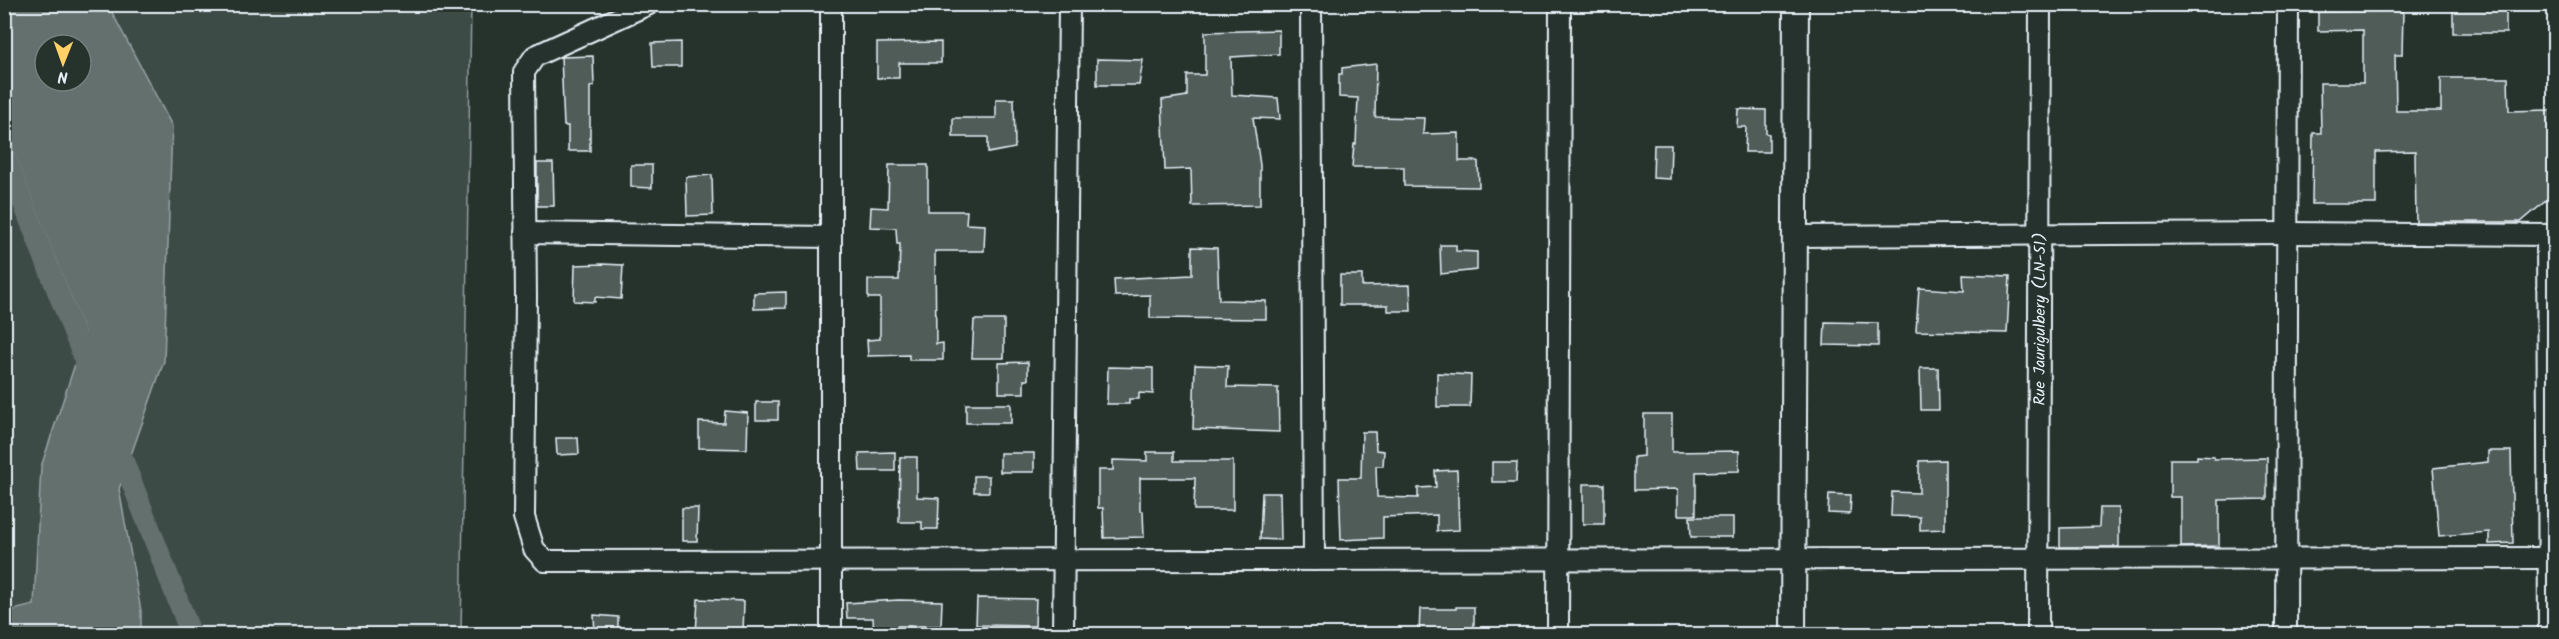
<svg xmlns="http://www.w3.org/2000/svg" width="2559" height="639" font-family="Kalam,sans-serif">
<rect width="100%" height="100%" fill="#26332d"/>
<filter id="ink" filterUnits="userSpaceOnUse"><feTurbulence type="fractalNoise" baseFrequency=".0167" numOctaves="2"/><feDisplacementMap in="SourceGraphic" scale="12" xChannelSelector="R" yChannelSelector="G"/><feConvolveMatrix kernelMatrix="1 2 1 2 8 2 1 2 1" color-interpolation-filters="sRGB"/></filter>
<g filter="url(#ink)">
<!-- green -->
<path fill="#3e4b47" stroke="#939ea0" stroke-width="1.5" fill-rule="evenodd" d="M4,5H471L461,634H5ZM45,45H81V81H45Z"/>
<!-- water -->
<path fill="#636f6d" stroke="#98a3a5" stroke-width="1.5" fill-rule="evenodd" d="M5,4L108,5L172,126L164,361L119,489L141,611V634H5V612L34,605L41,467L85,334L5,130ZM45,45H81V81H45Z"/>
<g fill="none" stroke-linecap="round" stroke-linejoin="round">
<!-- canal -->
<g stroke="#636f6d" stroke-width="21">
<path d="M4,154L90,374"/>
<path d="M116,442L191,634"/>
</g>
</g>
<!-- building -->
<g fill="#505c59" stroke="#e8f1f8" stroke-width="1.5">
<rect x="2453" y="8" width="53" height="25"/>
<path d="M2403,11L2402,55H2395L2396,111H2441V78H2508L2509,111L2554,110V194L2521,222H2416L2415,151L2376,152V204H2312L2313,133H2321L2320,83H2363V30L2318,31V12Z"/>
<path d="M1279,30V54L1231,57L1232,95L1278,98L1280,119L1253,118L1260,165V205L1192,206L1191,169L1165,170L1162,100L1187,96V75H1205V32Z"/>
<path d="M681,42V67H653L652,43Z"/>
<path d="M941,42V63H899V78H877V43Z"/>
<path d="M593,56L594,86L590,87V151H568V126H564L561,57Z"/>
<path d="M1097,59L1143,60L1139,85H1097Z"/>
<path d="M1376,64L1375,117L1424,118L1423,134L1459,133V161H1478L1479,187L1404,186V167H1352L1354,144H1356L1358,98L1339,97V74H1342V68Z"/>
<path d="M996,99H1014L1015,148L988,153V137H953V118H996Z"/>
<path d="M1738,109L1766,110V133L1769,134V152H1745L1746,127H1737Z"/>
<path d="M1654,145H1671L1670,179L1653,178Z"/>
<path d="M537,163H553L554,206H537Z"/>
<path d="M631,165H652V188L631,187Z"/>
<path d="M889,165H928V211H967L966,224L985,225L984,251H935L936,344L943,343V360H909V355L868,356L867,340L880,339V298H868V280H899L900,244H897L896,228L870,227L871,207L888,208Z"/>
<path d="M712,175L713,215L687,216L686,177Z"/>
<path d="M1440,245H1456V251L1477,252V270L1441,274Z"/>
<path d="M1192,247L1217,248L1219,300L1266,301V319L1150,318V295L1115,296L1114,279L1192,275Z"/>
<path d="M602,264L623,265L621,299L595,297V302L574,301L575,265Z"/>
<path d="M1963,274L2010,276L2007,333L1916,331L1919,288L1964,291Z"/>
<path d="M1340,275H1362V286L1410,285L1411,311H1388V305H1340Z"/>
<path d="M786,292V308L754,309V293Z"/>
<path d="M974,320H1004V358H972Z"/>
<path d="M1825,322L1878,323V346L1824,345Z"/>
<path d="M1028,362V380H1024V393H999V363Z"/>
<path d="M1195,365L1228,366L1227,387L1278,388L1279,432L1193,429Z"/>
<path d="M1108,367L1153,368V394L1139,393V399H1129V404H1107Z"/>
<path d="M1920,368H1938L1939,410H1921Z"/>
<path d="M1437,373L1471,375L1470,407H1437Z"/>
<rect x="756" y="402" width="22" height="18"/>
<rect x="966" y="404" width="45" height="19"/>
<path d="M725,411L748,413L747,449L699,448V422L724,423Z"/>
<path d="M1644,414H1672V452L1739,451V471L1696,472V515H1678V489L1634,490V457L1644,456Z"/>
<path d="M1362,432H1375L1376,450L1384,451L1383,466H1376L1377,497L1418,498V488L1436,487L1435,471L1457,470L1459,530L1437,531V515L1383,517V538L1341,540L1339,478H1361Z"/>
<path d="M556,438H578L579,454L557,455Z"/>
<path d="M2488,451H2511L2513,543L2489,544V532L2439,536L2433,468L2488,462Z"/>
<path d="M895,452V471H860L859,453Z"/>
<path d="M1147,452H1174V461H1233V510H1194L1195,478H1140V511H1143L1144,537L1104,538L1103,508H1098V470H1113V460L1147,461Z"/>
<rect x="1000" y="453" width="34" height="19"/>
<path d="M2197,456L2214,457V459L2267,458V499L2219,500V546L2181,547V497H2170V459H2197Z"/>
<path d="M900,457H917V497L939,498L938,529H922V522H899Z"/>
<path d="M1945,460V529L1920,530V517L1891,516L1892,492L1919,493V461Z"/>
<path d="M1492,462H1517L1516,482H1492Z"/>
<rect x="974" y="476" width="15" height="16"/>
<rect x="1583" y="484" width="21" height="40"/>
<path d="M1262,493H1280L1281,540L1260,539Z"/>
<path d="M1829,494L1851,495L1850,514L1828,513Z"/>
<path d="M682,508H698L697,541H682Z"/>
<path d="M2100,508H2119V547H2060V528L2099,527Z"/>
<path d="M1690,517H1733V537H1691Z"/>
<path d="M977,598L1036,599L1035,626L976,625Z"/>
<path d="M698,599L744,601L743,634H696Z"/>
<path d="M899,600L942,601L941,626H898V634H874L873,618H847L846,603Z"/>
<path d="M1456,607H1474V634H1419L1420,609H1456Z"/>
<path d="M594,615L618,617V634H595Z"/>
</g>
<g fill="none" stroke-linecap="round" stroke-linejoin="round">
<!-- minor casing -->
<g stroke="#e8f1f8" stroke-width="24">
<g id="minor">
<path d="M649,4L535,56L524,72L526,297L524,517L534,549L545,561L2554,558"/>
<path d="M1311,4L1314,560"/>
<path d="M525,233L831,237"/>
<path d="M2547,235L2549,634"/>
<path d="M1796,236L2287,233L2554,235"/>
<path d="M831,634V4"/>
<path d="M1063,634L1069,4"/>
<path d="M1558,634L1560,4"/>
<path id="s1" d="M2038,634L2040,4"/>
<path d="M2286,634L2288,4"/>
</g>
</g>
<!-- tertiary casing -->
<g stroke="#e8f1f8" stroke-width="28">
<path id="tertiary" d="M1793,634L1796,4"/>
</g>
<!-- minor -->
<use href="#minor" stroke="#26332d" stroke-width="20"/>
<!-- tertiary -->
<use href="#tertiary" stroke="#26332d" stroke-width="24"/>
</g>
</g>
<g text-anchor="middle" stroke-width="4.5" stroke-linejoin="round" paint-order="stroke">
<!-- street labels -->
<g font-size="16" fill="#e8f1f8" stroke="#26332d">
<text dy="6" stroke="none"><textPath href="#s1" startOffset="315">Rue Jaurigulbery (LN-51)</textPath></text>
</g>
</g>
<!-- margin -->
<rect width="2559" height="639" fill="none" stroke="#26332d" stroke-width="24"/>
<rect x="12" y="12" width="2535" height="615" fill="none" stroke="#e8f1f8" stroke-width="2" filter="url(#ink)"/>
<!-- north arrow -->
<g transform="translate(63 63) rotate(181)"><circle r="28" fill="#26332d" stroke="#747f7e" stroke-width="1.5"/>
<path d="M0-4.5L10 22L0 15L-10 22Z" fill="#ffd166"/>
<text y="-9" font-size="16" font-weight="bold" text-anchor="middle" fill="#e8f1f8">N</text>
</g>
</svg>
